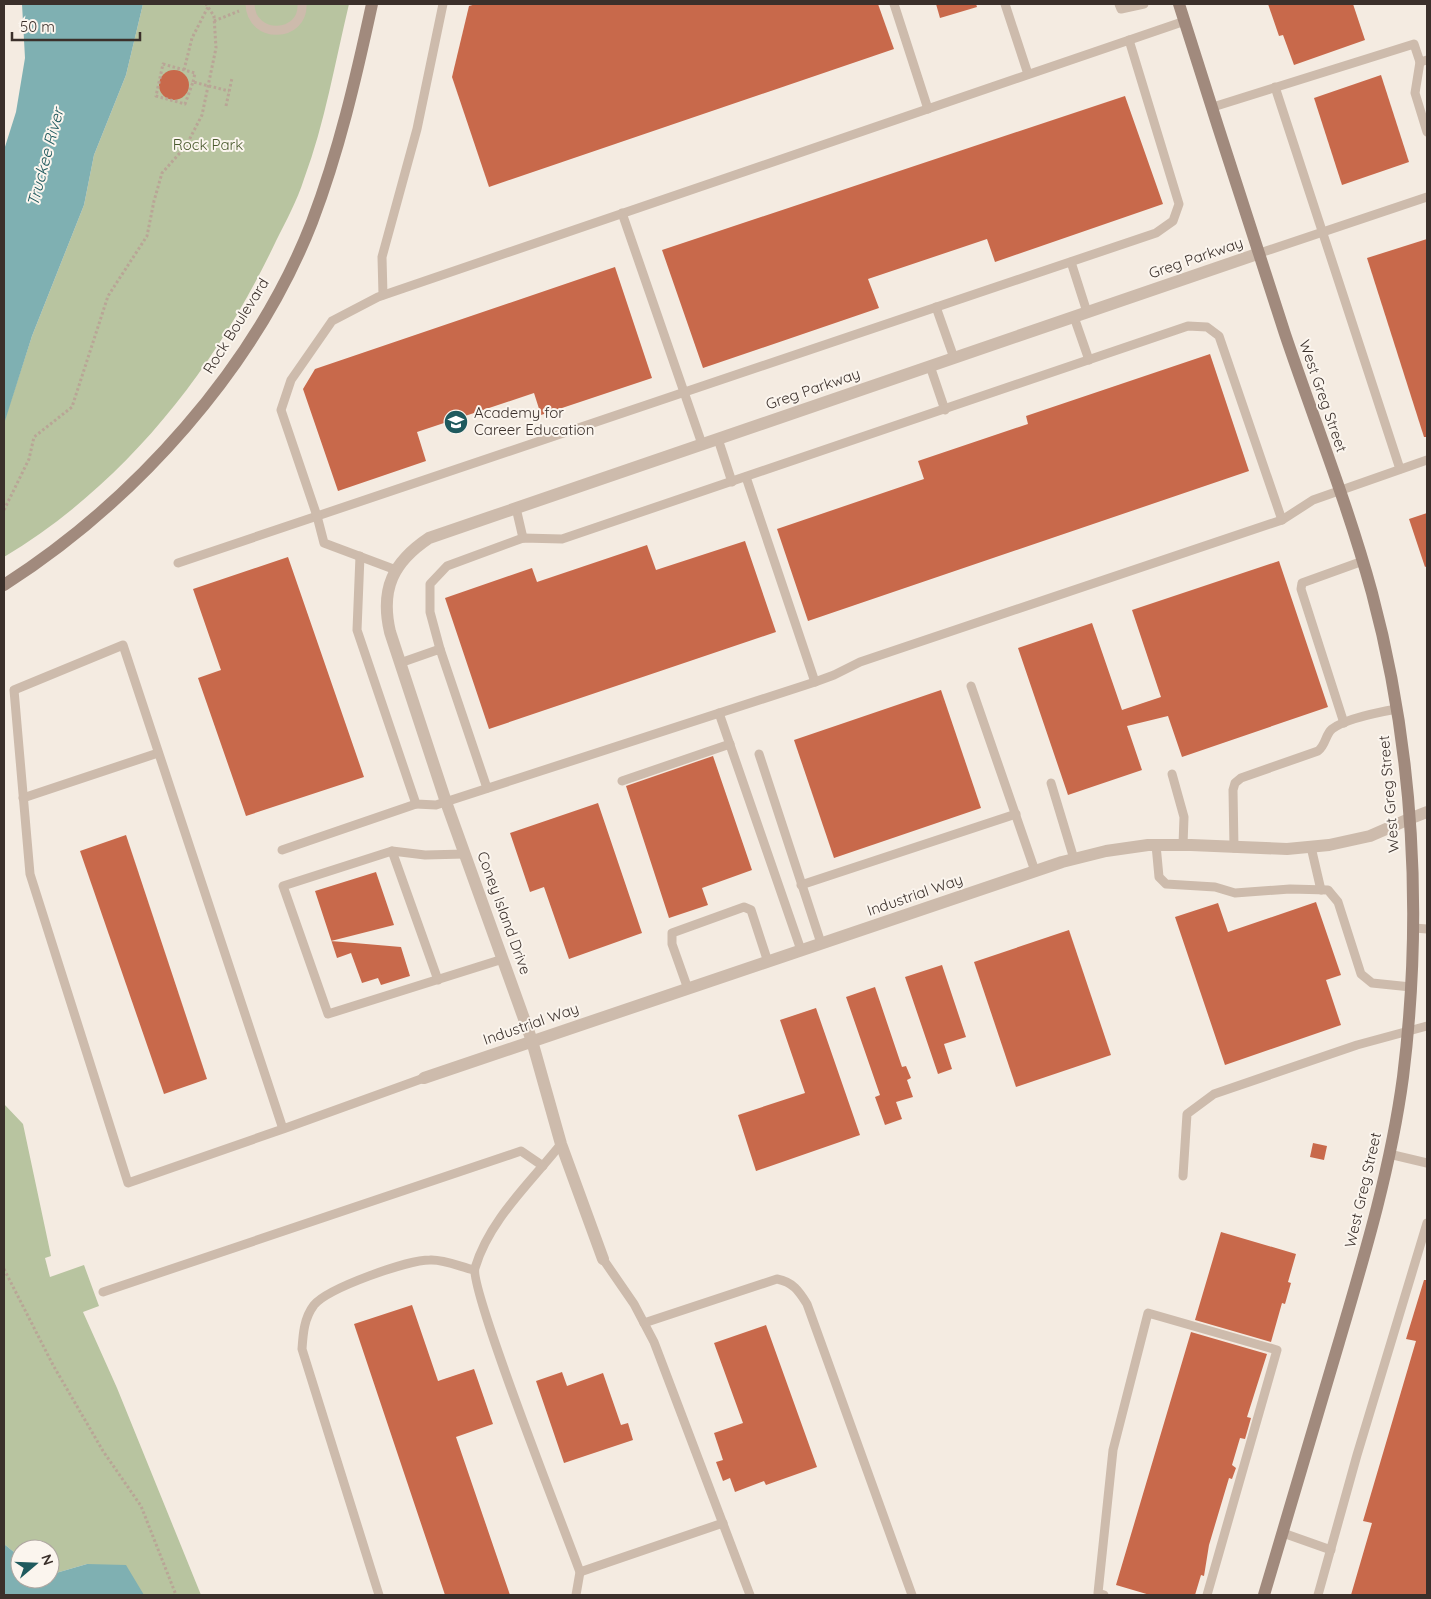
<svg xmlns="http://www.w3.org/2000/svg" width="1431" height="1599" font-family="Quicksand,sans-serif">
<rect width="100%" height="100%" fill="#f4ebe1"/>
<!-- green -->
<g fill="#b8c4a0">
<path d="M143,4H349C335,62 325,123 304,179C297,201 286,221 276,241C216,368 126,484 4,557V422L32,336L84,205L94,155L126,75Z"/>
<path d="M4,1104L23,1124L51,1256L45,1258L50,1277L84,1265L99,1306L83,1312L117,1388L201,1595H144L87,1564L56,1573L50,1571V1549H20V1557L4,1544Z"/>
</g>
<!-- water -->
<g fill="#7fb0b2">
<path d="M22,4H143L126,75L94,155L84,205L32,336L4,424V150L16,112L25,58Z"/>
<path d="M4,1544L20,1557V1579H50V1571L56,1573L87,1564L126,1565L144,1595H4Z"/>
</g>
<!-- building -->
<g fill="#c8694b">
<path d="M476,4H878L894,49L489,187L452,77L469,6Z"/>
<path d="M936,4H976L977,7L940,18Z"/>
<path d="M1268,4H1353L1365,40L1294,65L1283,35L1279,36Z"/>
<circle cx="174" cy="85" r="15"/>
<path d="M1381,75L1409,162L1342,185L1314,98Z"/>
<path d="M1125,96L1163,204L995,262L987,239L868,279L879,308L703,368L662,250Z"/>
<path d="M1427,239V437H1424L1367,258Z"/>
<path d="M615,267L652,378L541,415L534,393L417,432L426,461L338,491L303,389L315,369Z"/>
<path d="M1210,354L1249,471L808,621L777,529L924,479L918,461L1028,424L1026,416Z"/>
<path d="M1427,513V566L1425,567L1409,519Z"/>
<path d="M745,541L776,632L489,729L445,598L532,568L537,582L647,545L656,570Z"/>
<path d="M288,557L364,777L246,816L198,678L221,670L193,589Z"/>
<path d="M1279,561L1328,707L1182,757L1168,716L1127,726L1142,770L1068,795L1018,648L1092,623L1122,710L1161,697L1132,610Z"/>
<path d="M941,690L981,808L834,858L794,740Z"/>
<path d="M713,756L752,870L702,888L708,905L669,918L626,786Z"/>
<path d="M598,803L642,933L569,959L544,887L530,892L510,833Z"/>
<path d="M126,835L207,1079L164,1094L80,851Z"/>
<path d="M376,872L394,925L331,941L401,947L410,976L381,985L378,978L362,983L351,953L337,958L315,891Z"/>
<path d="M1316,902L1341,975L1326,980L1341,1025L1225,1065L1175,917L1218,903L1228,932Z"/>
<path d="M1069,930L1111,1055L1016,1087L974,962Z"/>
<path d="M942,965L966,1037L944,1044L952,1069L938,1074L905,977Z"/>
<path d="M875,987L902,1067L906,1066L911,1078L907,1080L913,1097L896,1102L902,1119L885,1125L875,1097L880,1095L846,997Z"/>
<path d="M816,1008L860,1135L756,1171L738,1115L805,1093L780,1020Z"/>
<path d="M1313,1143L1327,1146L1324,1160L1310,1157Z"/>
<path d="M1221,1232L1296,1254L1288,1282L1291,1283L1285,1304L1282,1303L1271,1342L1195,1320Z"/>
<path d="M1424,1280H1427V1595H1351L1372,1523L1363,1521L1416,1341L1406,1339Z"/>
<path d="M412,1305L438,1381L474,1369L493,1424L456,1437L510,1595H445L354,1324Z"/>
<path d="M766,1325L817,1467L766,1485L764,1481L735,1492L730,1478L723,1481L716,1462L723,1460L714,1433L743,1423L714,1343Z"/>
<path d="M1191,1332L1267,1354L1247,1417L1251,1418L1245,1439L1240,1438L1232,1465L1236,1468L1232,1479L1229,1478L1209,1545L1204,1576L1201,1575L1195,1595H1150L1116,1585Z"/>
<path d="M562,1372L567,1386L603,1373L621,1425L628,1423L633,1440L564,1463L536,1381Z"/>
</g>
<g fill="none" stroke-linecap="round" stroke-linejoin="round">
<!-- path -->
<g stroke="#b9a596" stroke-width="3" stroke-dasharray="2.5 2.5" stroke-linecap="butt">
<path d="M214,21L239,11"/>
<path d="M184,70L192,38L208,7"/>
<path d="M193,82L195,73L163,64L156,96L185,104L193,82L229,91"/>
<path d="M226,106L232,78"/>
<path d="M4,510L29,459L34,437L72,407L108,296L147,236L154,201L162,173L186,146L202,115L216,48L214,16L206,4"/>
<path d="M4,1269L53,1365L103,1451L141,1506L176,1595"/>
</g>
<!-- service -->
<g stroke="#cdbbac" stroke-width="9">
<path d="M250,4C251,40 304,38 302,4"/>
<path d="M894,4L928,109"/>
<path d="M1005,4L1028,74"/>
<path d="M1119,4L1121,9L1144,4"/>
<path d="M1420,62L1415,93L1427,132"/>
<path d="M1275,87L1400,469"/>
<path d="M1213,107L1414,44L1420,62L1427,60"/>
<path d="M622,213L702,444"/>
<path d="M1260,253L1427,197"/>
<path d="M1071,262L1087,312"/>
<path d="M383,295L382,257L417,129L443,4"/>
<path d="M936,307L954,358"/>
<path d="M1074,317L1089,360"/>
<path d="M930,366L945,410"/>
<path d="M718,439L732,482"/>
<path d="M746,477L815,682"/>
<path d="M516,508L523,538"/>
<path d="M360,556L357,630L416,804L436,805L815,682L834,675L860,662L1282,520L1313,500L1427,460"/>
<path d="M178,563L1156,233L1173,221L1179,204L1129,40"/>
<path d="M396,570L324,543L317,516L281,410L291,380L332,321L378,297L1185,21"/>
<path d="M440,649L430,612V584L447,566L523,538L562,539L1188,326L1207,327L1219,336L1282,520"/>
<path d="M400,663L440,649L487,788"/>
<path d="M971,686L1035,871"/>
<path d="M719,713L801,950"/>
<path d="M1344,723L1301,589L1302,583L1363,561"/>
<path d="M759,754L821,943"/>
<path d="M1172,774L1184,817L1183,845"/>
<path d="M622,781L730,744"/>
<path d="M1051,783L1074,859"/>
<path d="M23,798L158,753"/>
<path d="M1156,845L1159,877L1166,884L1215,887L1235,893L1290,889L1328,890L1338,902L1361,974L1372,983L1411,987"/>
<path d="M1311,847L1321,890"/>
<path d="M1234,848L1233,790L1235,783L1241,778L1318,751C1326,745 1325,735 1332,729C1346,718 1380,712 1397,709"/>
<path d="M282,850L416,804"/>
<path d="M392,851L438,980"/>
<path d="M465,854L425,855L392,851L283,886L328,1014L503,959"/>
<path d="M801,885L1016,814"/>
<path d="M1414,928L1427,929"/>
<path d="M688,989L672,944V933L744,907L751,910L768,962"/>
<path d="M283,1129L128,1183L30,874L14,690L123,645L283,1129L424,1078"/>
<path d="M561,1144C531,1182 489,1220 475,1268C469,1289 566,1533 580,1572L576,1595"/>
<path d="M1389,1154L1427,1163"/>
<path d="M1183,1176L1187,1114L1214,1094L1357,1045L1427,1026"/>
<path d="M603,1259L634,1304L654,1342L750,1595"/>
<path d="M103,1292L521,1151L543,1166"/>
<path d="M644,1323L777,1279C793,1282 799,1291 807,1304L912,1595"/>
<path d="M1283,1533L1331,1550"/>
<path d="M580,1572L723,1523"/>
<path d="M379,1595L302,1349C303,1334 304,1318 314,1305C328,1288 407,1260 430,1260C443,1259 461,1267 474,1270"/>
<path d="M1104,1595L1098,1593L1113,1450L1148,1313L1277,1350L1207,1595"/>
<path d="M1318,1595L1357,1455L1427,1223"/>
</g>
<!-- minor -->
<g stroke="#cdbbac" stroke-width="12">
<path d="M424,1078L1062,862L1106,851L1148,845H1191L1287,849L1329,845L1370,836L1409,819"/>
<path d="M603,1259L561,1144L532,1041L446,802L390,632C380,589 393,562 429,538L1260,253"/>
</g>
<!-- tertiary -->
<path stroke="#cdbbac" stroke-width="12" d="M1409,819L1427,812"/>
<!-- secondary -->
<g stroke="#a18a7d" stroke-width="12">
<path d="M1179,4C1214,114 1249,225 1285,334C1314,420 1348,505 1372,593C1414,750 1423,916 1403,1077C1391,1167 1365,1254 1339,1342C1314,1426 1289,1511 1264,1595"/>
<path d="M4,585C135,501 255,368 312,222C339,151 356,78 372,4"/>
</g>
</g>
<!-- icons -->
<defs>
<g id="school-disc" transform="scale(1.25)"><circle r="9.5" fill="#1f5a5e" stroke="#fbf5ee"/><path d="M0-5L7-2L0 1L-7-2ZM-4 1L0 2.5L4 1V4Q0 6-4 4Z" fill="#fff"/></g>
</defs>
<g fill-rule="evenodd">
<use href="#school-disc" x="456" y="422"/>
</g>
<g text-anchor="middle" stroke-width="4" stroke-linejoin="round" paint-order="stroke">
<!-- park labels -->
<g font-size="15" fill="#4a5a2e" stroke="#fbf5ee">
<text x="208" y="150">Rock Park</text>
</g>
<!-- street labels -->
<g font-size="15" fill="#3b302b" stroke="#fbf5ee">
<text transform="translate(1196 258) rotate(-19)" y="5">Greg Parkway</text>
<text transform="translate(236 326) rotate(-58)" y="5">Rock Boulevard</text>
<text transform="translate(813 389) rotate(-19)" y="5">Greg Parkway</text>
<text transform="translate(1323 396) rotate(71)" y="5">West Greg Street</text>
<text transform="translate(1389 794) rotate(-95)" y="5">West Greg Street</text>
<text transform="translate(915 895) rotate(-19)" y="5">Industrial Way</text>
<text transform="translate(504 913) rotate(70)" y="5">Coney Island Drive</text>
<text transform="translate(531 1024) rotate(-19)" y="5">Industrial Way</text>
<text transform="translate(1363 1190) rotate(-77)" y="5">West Greg Street</text>
</g>
<!-- poi labels -->
<g font-size="15" fill="#3b302b" stroke="#fbf5ee" text-anchor="start">
<text x="474" y="418">Academy for<tspan x="474" dy="17">Career Education</tspan></text>
</g>
<!-- water labels -->
<g font-size="16" font-style="italic" fill="#1f5a5e" stroke="#fbf5ee">
<text transform="translate(45 157) rotate(-75)" y="6">Truckee River</text>
</g>
</g>
<!-- border -->
<rect width="1431" height="1599" fill="none" stroke="#3b302b" stroke-width="10"/>
<!-- north arrow -->
<g transform="translate(35 1564) rotate(71)"><circle r="24" fill="#fbf5ee" stroke="#aea6a0"/>
<path d="M0-4L9 19L0 12L-9 19Z" fill="#1f5a5e"/>
<text y="-8" font-size="14" font-weight="bold" text-anchor="middle" fill="#3b302b">N</text>
</g>
<!-- scale -->
<path d="M12 32v8h128v-8" fill="none" stroke="#3b302b" stroke-width="2.5"/>
<text x="20" y="32" font-size="15" fill="#3b302b" stroke="#fbf5ee" stroke-width="4" paint-order="stroke">50 m</text>
</svg>
